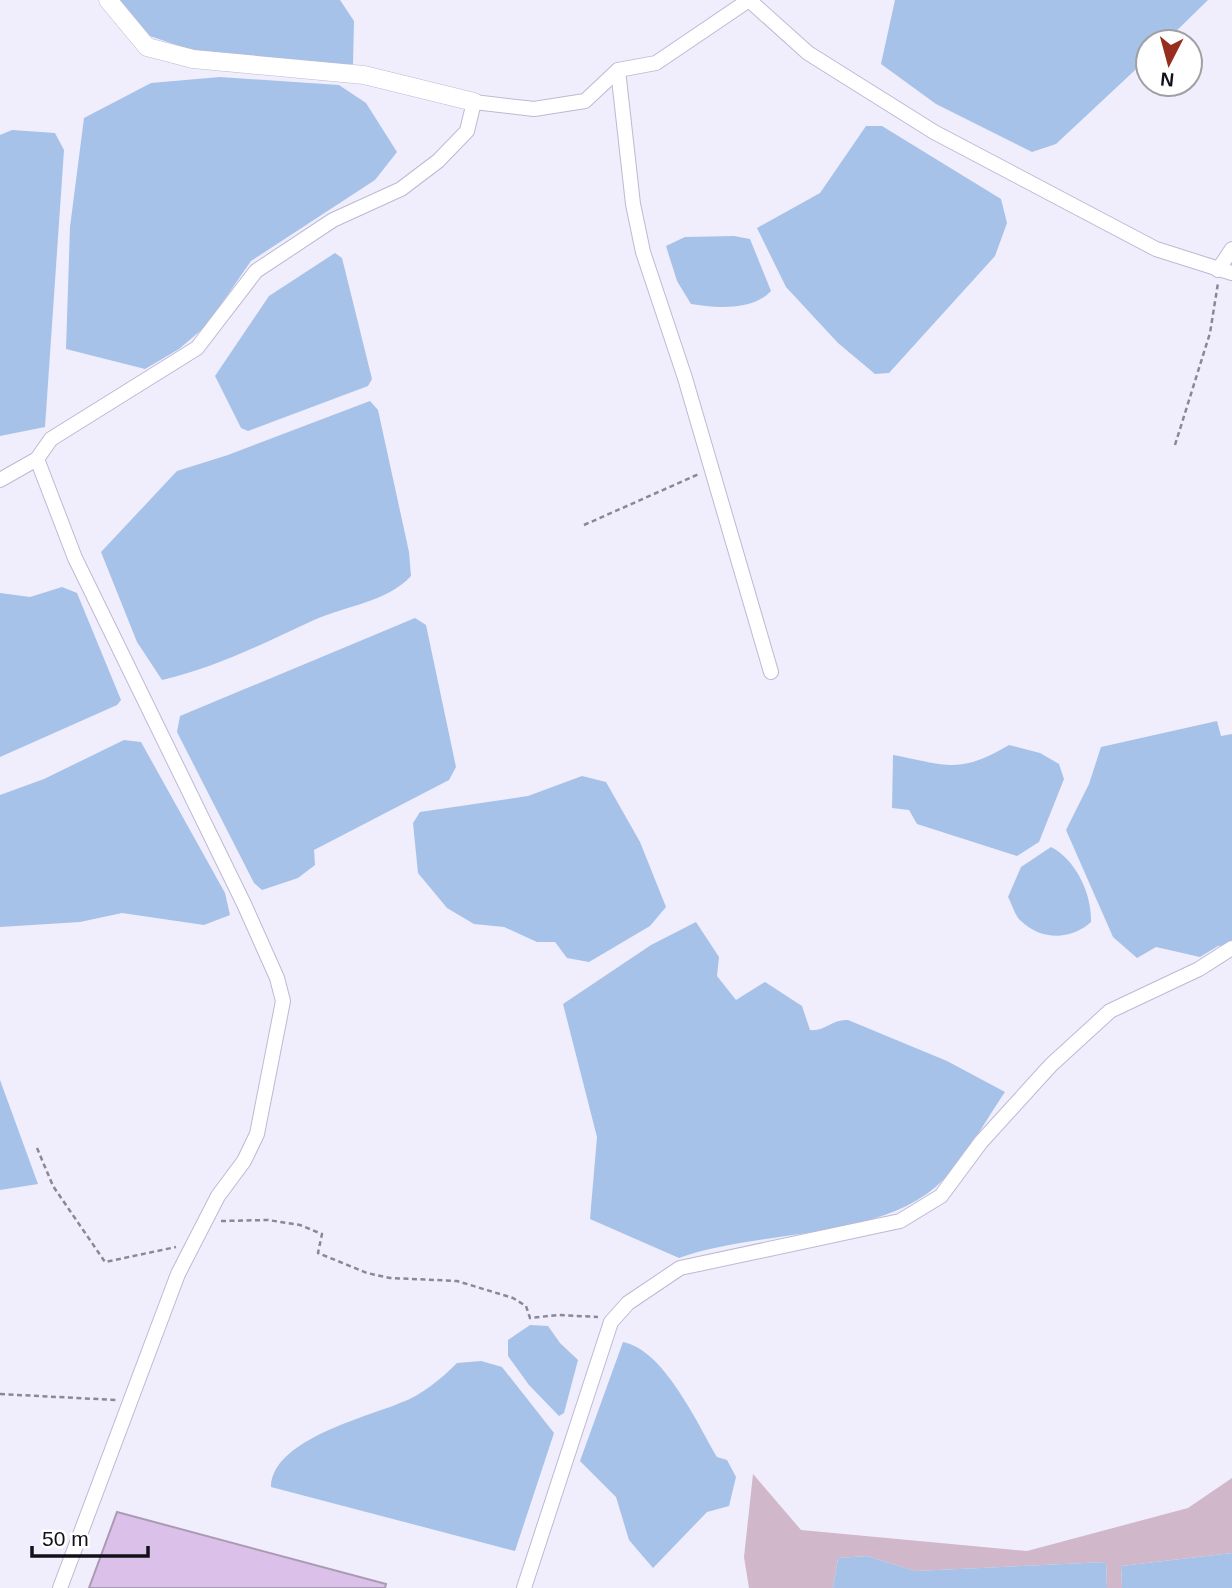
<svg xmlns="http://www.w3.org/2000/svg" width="1232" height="1588" font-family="Helvetica,sans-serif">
<rect width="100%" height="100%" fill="#f0edfd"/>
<!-- green -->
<path fill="#d0b7ca" d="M753,1474L801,1530L1027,1551L1188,1508L1232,1478V1553L1121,1566L1122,1588H1107L1106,1562L915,1571L867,1556L838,1558L833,1588H749L744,1557Z"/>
<!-- water -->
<g fill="#a6c2e8">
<path d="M115,0H340L354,21L353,64L334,65L191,50L147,35Z"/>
<path d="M895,0H1208L1165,42H1148V58L1056,144L1032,152L936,104L881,64Z"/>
<path d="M220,77L339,85L366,103L397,152L375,180L251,261L206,326L179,349L145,369L66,349L70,227L84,118L151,83Z"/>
<path d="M866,126H882L1001,199L1007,223L995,256L889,373L875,374L838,343L786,287L757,228L820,193Z"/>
<path d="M12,130L55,133L64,150L45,427L0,436V135Z"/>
<path d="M734,236L750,239L771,291C753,311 715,308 691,304L677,281L666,246L685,237Z"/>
<path d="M335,253L342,258L372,379L368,386L248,431L241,428L215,376L269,296Z"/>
<path d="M370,401L378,410L409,552L411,576C387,602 345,606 314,620C264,643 215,668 162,680L137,642L101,552L177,471L228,455Z"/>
<path d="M62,587L77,593L121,700L117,705L0,757V593L30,597Z"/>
<path d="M415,618L426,625L456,767L449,780L314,850L315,865L298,878L262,890L254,883L177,732L180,716Z"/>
<path d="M1217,721L1221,736L1232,734V945L1218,946L1200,957L1156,947L1137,958L1113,937L1066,830L1089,784L1101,747Z"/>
<path d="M124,740L141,742L225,893L230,915L204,925L122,913L80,922L0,927V795L44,779Z"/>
<path d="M1009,745L1040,753L1059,764L1064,779L1039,842L1017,856L917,824L909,810L892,808L893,755C947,765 958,775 1009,745Z"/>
<path d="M582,776L606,782L640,842L666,907L650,926L589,962L567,958L555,942H537L504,927L474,924L447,908L418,873L413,823L420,812L528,796Z"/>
<path d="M1051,847C1076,860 1092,894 1091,922C1071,940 1042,941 1021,921C1015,916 1012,904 1008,897L1021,867Z"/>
<path d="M696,922L719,957L717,976L736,1000L765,982L802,1006L810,1030C824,1032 832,1019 848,1020L947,1061L1005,1092C987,1118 965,1159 943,1180C884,1241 758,1229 679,1258L590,1219L597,1137L563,1004L651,945Z"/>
<path d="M0,1080L38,1184L0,1190Z"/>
<path d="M530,1325L548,1326L560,1343L578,1360L564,1413L559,1416L529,1385L508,1356V1340Z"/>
<path d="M623,1342C664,1350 697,1423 717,1457L727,1460L736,1477L729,1506L707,1512L653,1568L629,1540L616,1497L580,1461Z"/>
<path d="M481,1361L502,1367L554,1433L515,1551L271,1487C272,1440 364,1418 400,1403C422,1395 441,1379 457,1363Z"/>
<path d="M1232,1553V1588H1122L1121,1566Z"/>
<path d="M867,1556L915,1571L1106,1562L1107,1588H833L838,1558Z"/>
</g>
<!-- building -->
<path fill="#dbc1e9" stroke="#aa9bb2" stroke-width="2" d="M117,1512L386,1584L385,1588H89Z"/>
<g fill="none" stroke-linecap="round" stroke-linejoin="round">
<!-- minor casing -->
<g stroke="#beb9d3" stroke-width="16">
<g id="minor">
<path d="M749,0L808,53L934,132L1156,249L1232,273"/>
<path d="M618,70L633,204L643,252L685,378L771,672"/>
<path d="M1218,270L1232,249"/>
<path d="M37,459L75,558L244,904L277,978L283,1001L257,1134L244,1161L218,1196L178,1274L60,1588"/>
<path d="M0,480L37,459L51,439L197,348L256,271L333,220L401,189L438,161L467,131L474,102L534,109L585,101L618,70L656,63L749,0"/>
<path d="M524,1588L611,1322L628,1303L680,1268L900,1221L941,1196L981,1142L1051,1065L1110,1011L1199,969L1232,948"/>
</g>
</g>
<!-- tertiary casing -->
<g stroke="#beb9d3" stroke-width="19">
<path id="tertiary" d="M108,0L147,47L193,59L364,75L474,102"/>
</g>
<!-- path -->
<g stroke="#8b8895" stroke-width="2.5" stroke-dasharray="5 3.5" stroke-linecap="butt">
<path d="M1175,445L1210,333L1218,283"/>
<path d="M584,525L699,474"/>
<path d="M37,1148L53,1186L105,1262L176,1247"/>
<path d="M221,1221L268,1220L300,1225L322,1234L318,1253L367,1273L390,1278L457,1281L513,1298L526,1306L530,1318L558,1315L598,1317"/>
<path d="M0,1394L116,1400"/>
</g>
<!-- minor -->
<use href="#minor" stroke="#fff" stroke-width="14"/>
<!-- tertiary -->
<use href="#tertiary" stroke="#fff" stroke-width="18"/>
</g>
<!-- north arrow -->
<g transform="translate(1169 63) rotate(186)"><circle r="33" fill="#ffffff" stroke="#a09fa3" stroke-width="2"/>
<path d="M0-5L12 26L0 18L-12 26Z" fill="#972d1d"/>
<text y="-10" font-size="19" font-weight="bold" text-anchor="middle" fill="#121019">N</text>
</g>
<!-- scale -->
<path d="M32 1546v10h116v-10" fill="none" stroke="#121019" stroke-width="3.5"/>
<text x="42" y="1546" font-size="21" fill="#121019" stroke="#ffffff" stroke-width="5" paint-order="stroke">50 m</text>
</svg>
